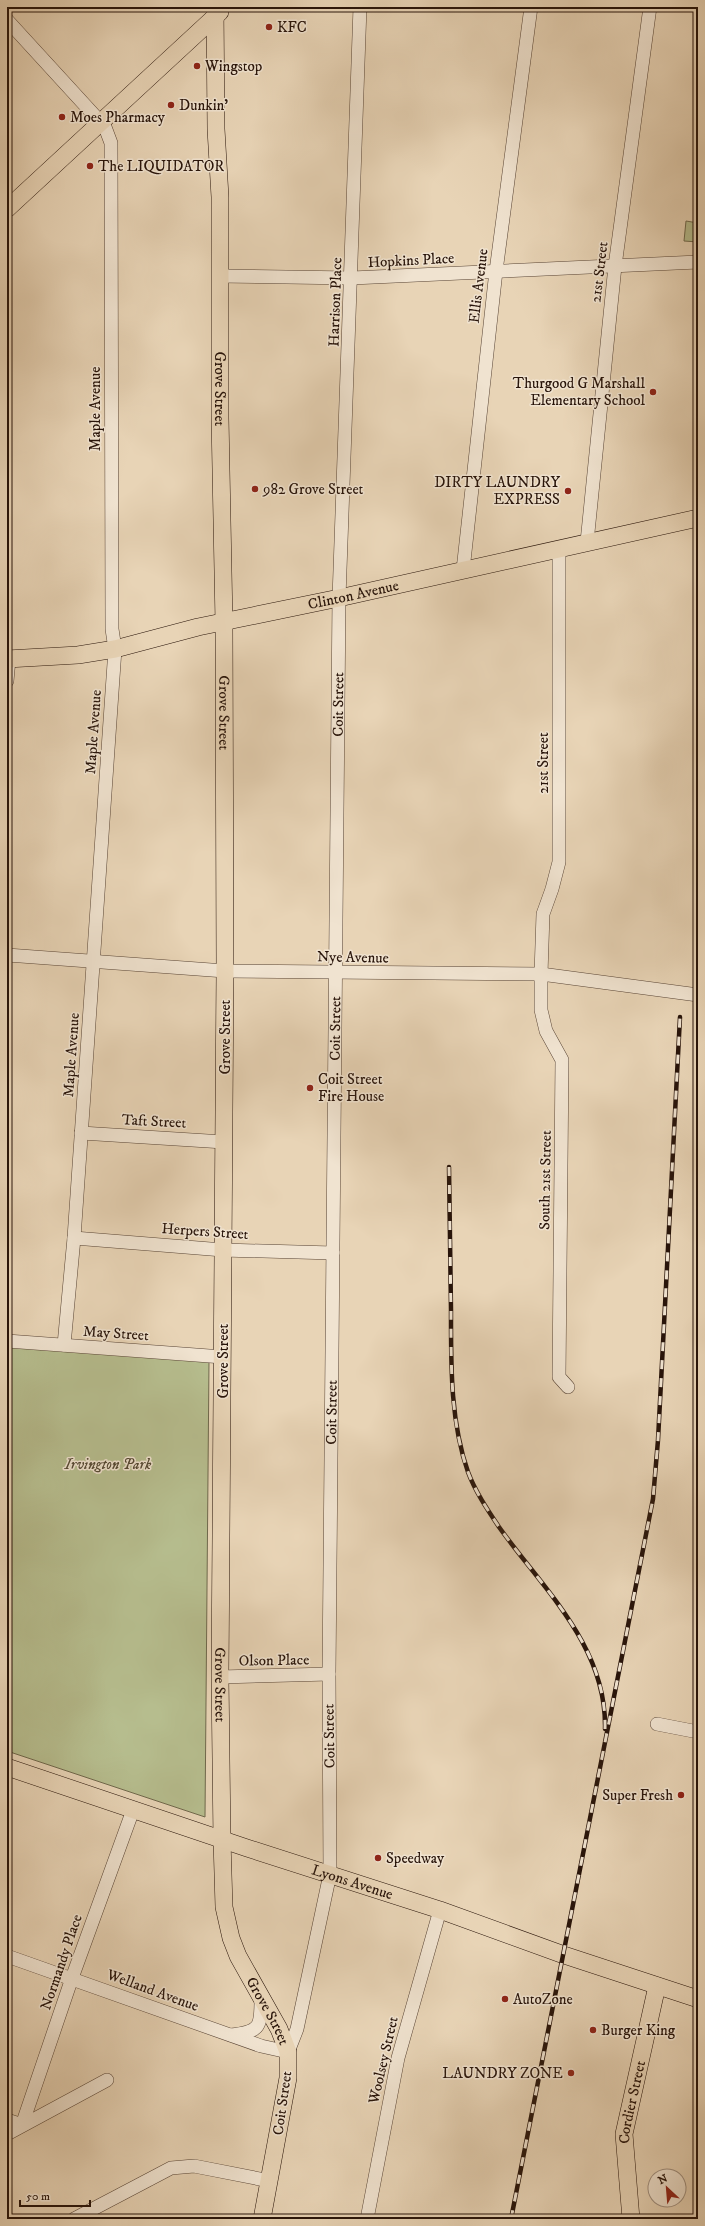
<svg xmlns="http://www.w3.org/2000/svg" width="705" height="2226" font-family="'IM FELL DW Pica',serif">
<rect width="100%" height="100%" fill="#e8d4b6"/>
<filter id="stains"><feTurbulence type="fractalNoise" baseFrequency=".005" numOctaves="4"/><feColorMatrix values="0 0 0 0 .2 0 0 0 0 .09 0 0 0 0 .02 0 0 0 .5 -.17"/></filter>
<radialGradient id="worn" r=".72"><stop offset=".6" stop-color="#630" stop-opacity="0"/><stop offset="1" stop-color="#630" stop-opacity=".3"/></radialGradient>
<!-- green -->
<g fill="#b6bd8e" stroke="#6f684c">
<path d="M686,221L698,223V242L684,241Z"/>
<path d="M7,1346L209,1361L205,1817L7,1751Z"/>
</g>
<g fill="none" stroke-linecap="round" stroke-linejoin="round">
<!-- minor casing -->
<g stroke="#584435" stroke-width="14">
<g id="minor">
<path d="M7,20L105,127L111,143L112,629L115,649L74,1238L64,1345"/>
<path d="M221,276L352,278L698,262"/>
<path d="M587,542L615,266L650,7"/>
<path d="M559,548V862L552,889L543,914L541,974V1010L546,1031L562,1060L559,1377L568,1387"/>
<path d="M463,570L496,271L531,7"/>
<path d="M7,681L9,659"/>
<path d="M7,955L225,971L541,974L698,995"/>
<path d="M81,1133L224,1142"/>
<path d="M74,1238L223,1250L333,1253"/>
<path d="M7,1341L223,1357"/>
<path d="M220,1677L329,1674"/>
<path d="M657,1724L698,1732"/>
<path id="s1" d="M7,1956L261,2046L288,2052L297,2029L330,1874L329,1674L339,598L360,7"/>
<path d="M231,2035C262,2032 261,2025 261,1997"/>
<path d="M7,2120L22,2125L72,1978L133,1810"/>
<path d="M7,2134L107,2080"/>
<path d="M74,2219L171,2168L194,2166L270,2181"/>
<path d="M367,2219L398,2058L440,1910"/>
</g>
</g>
<!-- major casing -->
<g stroke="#28140a" stroke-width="18">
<g id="major">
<path id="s2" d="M215,7L216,129L220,197V418L224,622L225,971L220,1677L222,1840L224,1907L231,1938L238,1956L279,2029L288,2052V2078L262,2219"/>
<path d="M7,209L220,12"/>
<path id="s3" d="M7,659L78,655L115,649L198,627L339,598L698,518"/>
<path id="s4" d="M7,1767L247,1848L440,1910L564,1955L698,1999"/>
<path id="s5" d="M631,2219L624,2134L657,1986"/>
</g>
</g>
<!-- minor -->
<use href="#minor" stroke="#f0e3d0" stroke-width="13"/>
<!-- major -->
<use href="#major" stroke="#e8d4b6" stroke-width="17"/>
<!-- rail casing -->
<g stroke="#28140a" stroke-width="4.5">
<g id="rail">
<path d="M449,1167C450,1215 450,1262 451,1310C451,1363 450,1421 468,1472C475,1491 487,1509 499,1527C543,1589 607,1646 605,1729"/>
<path d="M511,2219L653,1499L658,1440L680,1017"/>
</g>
</g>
<!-- rail -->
<use href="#rail" stroke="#f0e3d0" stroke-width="3" stroke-dasharray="9" stroke-linecap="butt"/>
</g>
<!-- markers -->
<g fill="#8f2418" stroke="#f0e3d0" stroke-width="1.5">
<circle cx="269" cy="27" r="4"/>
<circle cx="197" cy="66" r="4"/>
<circle cx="171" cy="105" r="4"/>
<circle cx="62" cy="117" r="4"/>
<circle cx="90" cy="166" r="4"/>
<circle cx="653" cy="392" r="4"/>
<circle cx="255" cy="489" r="4"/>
<circle cx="568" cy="491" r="4"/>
<circle cx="310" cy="1088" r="4"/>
<circle cx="681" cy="1795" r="4"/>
<circle cx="378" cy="1858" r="4"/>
<circle cx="505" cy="1999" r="4"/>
<circle cx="593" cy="2030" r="4"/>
<circle cx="571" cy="2073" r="4"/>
</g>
<g text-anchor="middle" stroke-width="3" stroke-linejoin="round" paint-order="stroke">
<!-- poi labels -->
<g font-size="15" fill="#28140a" stroke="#f0e3d0" text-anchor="start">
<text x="277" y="32">KFC</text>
<text x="205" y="71">Wingstop</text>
<text x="179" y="110">Dunkin'</text>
<text x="70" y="122">Moes Pharmacy</text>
<text x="98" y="171">The LIQUIDATOR</text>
<text x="645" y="388" text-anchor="end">Thurgood G Marshall<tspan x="645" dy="17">Elementary School</tspan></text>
<text x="560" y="487" text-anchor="end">DIRTY LAUNDRY<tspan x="560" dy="17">EXPRESS</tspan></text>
<text x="263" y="494">982 Grove Street</text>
<text x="318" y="1084">Coit Street<tspan x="318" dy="17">Fire House</tspan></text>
<text x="673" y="1800" text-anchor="end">Super Fresh</text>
<text x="386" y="1863">Speedway</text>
<text x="513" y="2004">AutoZone</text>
<text x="601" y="2035">Burger King</text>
<text x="563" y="2078" text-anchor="end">LAUNDRY ZONE</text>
</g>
<!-- street labels -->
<g font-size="15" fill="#28140a" stroke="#f0e3d0">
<text transform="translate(411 260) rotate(-3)" y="5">Hopkins Place</text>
<text transform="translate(599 272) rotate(-83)" y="5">21st Street</text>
<text transform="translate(478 286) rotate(-83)" y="5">Ellis Avenue</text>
<text transform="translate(335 302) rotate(-88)" y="5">Harrison Place</text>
<text dy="5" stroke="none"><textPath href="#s2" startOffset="382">Grove Street</textPath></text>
<text transform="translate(95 409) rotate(-90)" y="5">Maple Avenue</text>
<text dy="5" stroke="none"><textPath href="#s3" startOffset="353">Clinton Avenue</textPath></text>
<text dy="5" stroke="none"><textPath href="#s1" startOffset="1650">Coit Street</textPath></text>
<text dy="5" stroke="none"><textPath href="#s2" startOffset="706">Grove Street</textPath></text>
<text transform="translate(93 732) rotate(-86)" y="5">Maple Avenue</text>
<text transform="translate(543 763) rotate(-90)" y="5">21st Street</text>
<text transform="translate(353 957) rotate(1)" y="5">Nye Avenue</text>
<text dy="5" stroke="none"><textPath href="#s1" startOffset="1326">Coit Street</textPath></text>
<text transform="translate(225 1037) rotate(-90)" y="5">Grove Street</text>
<text transform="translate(71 1055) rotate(-86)" y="5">Maple Avenue</text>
<text transform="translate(154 1121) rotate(3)" y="5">Taft Street</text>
<text transform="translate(545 1180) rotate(-89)" y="5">South 21st Street</text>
<text transform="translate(205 1231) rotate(4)" y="5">Herpers Street</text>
<text transform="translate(116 1333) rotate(4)" y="5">May Street</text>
<text transform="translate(223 1361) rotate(-90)" y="5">Grove Street</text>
<text dy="5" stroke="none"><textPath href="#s1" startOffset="942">Coit Street</textPath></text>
<text transform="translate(274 1660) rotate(-1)" y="5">Olson Place</text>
<text dy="5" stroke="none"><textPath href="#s2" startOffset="1678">Grove Street</textPath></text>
<text transform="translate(329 1736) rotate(-91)" y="5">Coit Street</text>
<text dy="5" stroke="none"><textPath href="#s4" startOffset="364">Lyons Avenue</textPath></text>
<text transform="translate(61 1962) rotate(-71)" y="5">Normandy Place</text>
<text transform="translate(153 1990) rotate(20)" y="5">Welland Avenue</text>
<text dy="5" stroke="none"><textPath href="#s2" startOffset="2014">Grove Street</textPath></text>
<text transform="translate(383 2060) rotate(-77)" y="5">Woolsey Street</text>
<text dy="5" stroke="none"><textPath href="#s5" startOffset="118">Cordier Street</textPath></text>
<text transform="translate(282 2103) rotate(-82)" y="5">Coit Street</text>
</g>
<!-- park labels -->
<g font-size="15" font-style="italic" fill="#534732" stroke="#f0e3d0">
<text x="108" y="1469">Irvington Park</text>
</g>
</g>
<!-- margin -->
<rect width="705" height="2226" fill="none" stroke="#e8d4b6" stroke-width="24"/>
<rect x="8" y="8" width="689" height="2210" fill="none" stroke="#28140a" stroke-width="2"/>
<rect x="12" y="12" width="681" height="2202" fill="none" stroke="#28140a"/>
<!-- north arrow -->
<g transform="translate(667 2188) rotate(334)"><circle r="19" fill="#f0e3d0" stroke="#a09081"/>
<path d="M0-3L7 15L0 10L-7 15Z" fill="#8f2418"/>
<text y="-6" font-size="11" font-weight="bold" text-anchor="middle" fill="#28140a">N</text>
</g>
<!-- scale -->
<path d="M20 2200v6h70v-6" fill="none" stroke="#28140a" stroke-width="2"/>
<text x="26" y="2200" font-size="12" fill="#28140a" stroke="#f0e3d0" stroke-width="3" paint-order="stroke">50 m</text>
<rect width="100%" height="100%" filter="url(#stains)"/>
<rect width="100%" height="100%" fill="url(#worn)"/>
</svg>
